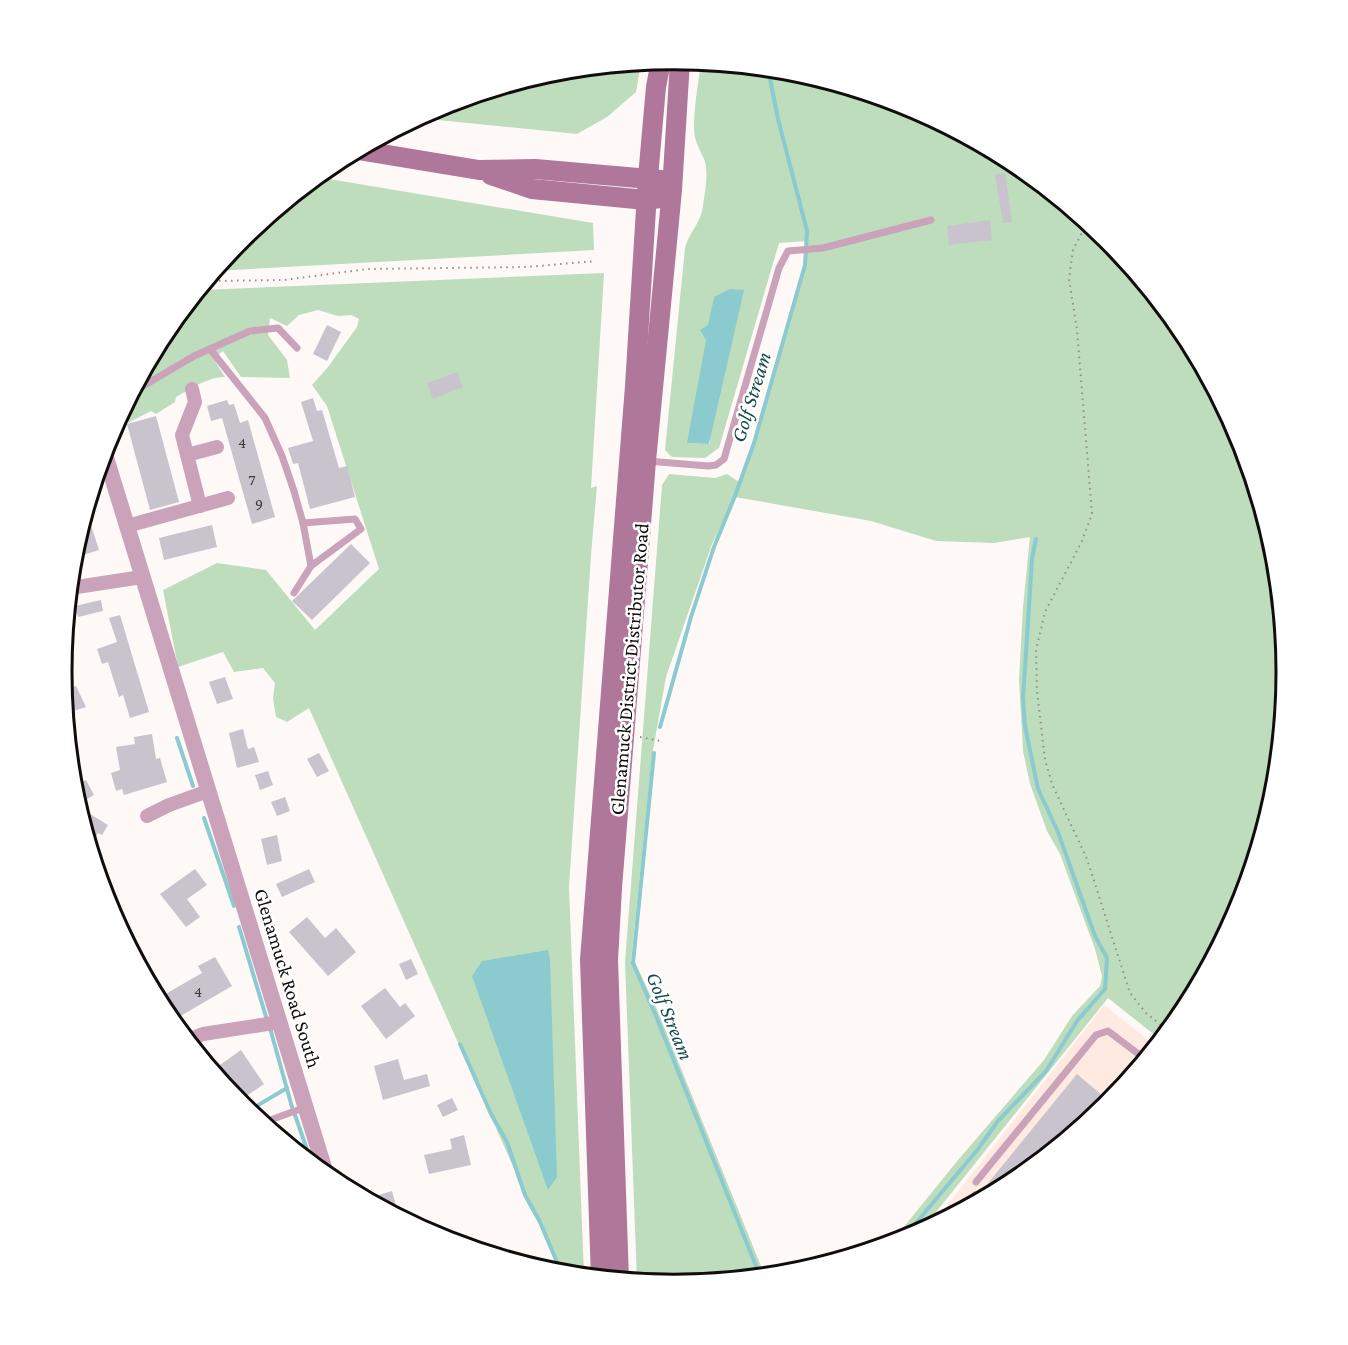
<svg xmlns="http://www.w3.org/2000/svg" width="1348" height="1345" font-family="'Crimson Pro',serif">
<rect width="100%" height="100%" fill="#fef9f7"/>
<!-- built -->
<path fill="#feeae1" d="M1104,1005L1156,1046L1107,1106L1014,1182L931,1226Z"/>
<!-- green -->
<g fill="#beddbc" fill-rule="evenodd">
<path d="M641,63L636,92L607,117L577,134L418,118L440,106L555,72Z"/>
<path d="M701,63L794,72L909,107L1015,163L1107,240L1183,333L1240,438L1275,553L1286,673L1275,792L1240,907L1183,1013L1161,1040L1108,998L920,1232L908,1239L890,1244L958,1160L1044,1060L1072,1016L1100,986L1102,976L1095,949L1060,854L1047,831L1030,784L1023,751L1019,680L1023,607L1030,537L994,543L936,541L871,521L735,497L712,544L666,677L652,756L631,961L635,962L659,1014L765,1276L674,1285L637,1281L625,962L662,485L669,474L715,478L727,474L739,482L754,443L805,265L807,241L779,243L719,448L705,458L672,457L665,450L685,248C689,232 702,222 703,205C705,191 709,173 704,159C699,148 694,140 694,128C694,106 698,84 701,63ZM714,297L710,444L688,443Z"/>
<path d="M317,177L593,223L594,250L215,271L241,239Z"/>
<path d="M604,273L591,488L597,486L591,555L569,887L584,1276L561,1274L309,708L287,722L276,717L273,698L275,683L263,668L234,672L223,652L178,667L163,590L217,563L266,570L315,630L379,569L327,406L312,385L328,367L357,327L359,319L351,315L338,316L318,310L299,315L287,326L270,318L268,335L287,360L290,378L241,377L223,351L213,358L225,377C207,377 191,389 176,397L175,402L156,414L151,411L122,426L117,421L165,332L200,290Z"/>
</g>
<!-- water -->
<g fill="#8bcacf">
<path d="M730,289L744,290L709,444L687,443L706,340L700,330L708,325L714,297Z"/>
<path d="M548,950L550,960L557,1177L548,1190L472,976L482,961Z"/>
</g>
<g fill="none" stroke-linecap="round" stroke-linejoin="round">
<!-- stream -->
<g stroke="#8bcacf" stroke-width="4">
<path d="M660,727L691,617L714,547L735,496L754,443L805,265L807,231L778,119L768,69"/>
<path d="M177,738L193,786"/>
<path d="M654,753L633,963L656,1016L760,1276"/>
<path d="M204,818L234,906"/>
<path d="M239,927L267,1020"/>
<path d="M270,1028L292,1107"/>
<path d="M460,1044L491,1114L507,1142L525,1195L540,1222L562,1274"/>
<path d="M248,1111L287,1088"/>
<path d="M295,1115L312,1164"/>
<path d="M901,1241L978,1149L998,1121L1046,1071L1077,1021L1105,989L1107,958L1095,936L1058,832L1038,789L1025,726L1023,698L1026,653L1032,559L1036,539"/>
</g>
</g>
<!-- building -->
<g fill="#c8c3cd">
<path d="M1005,173L1012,222L1003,223L995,175Z"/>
<path d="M990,220L992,240L949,245L947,226Z"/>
<path d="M327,325L341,332L327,361L313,354Z"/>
<path d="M457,372L463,387L433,399L427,383Z"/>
<path d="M313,398L317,411L322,410L339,468L347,466L355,497L310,509L298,463L293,464L288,448L313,441L301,402Z"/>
<path d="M227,400L229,405L234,404L240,423L248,420L275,517L252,524L222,418L211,421L207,406Z"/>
<path d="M156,416L179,502L150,510L127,424Z"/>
<path d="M86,510L99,550L73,558L76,545L85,542L80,529Z"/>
<path d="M212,525L217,547L164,560L159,538Z"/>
<path d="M351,544L370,563L312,620L292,601Z"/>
<path d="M101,600L103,611L78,617L75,606Z"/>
<path d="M120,615L149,712L130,718L123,695L119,697L108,662L102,664L97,649L117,642L109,618Z"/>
<path d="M225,677L233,699L217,704L209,682Z"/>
<path d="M76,686L86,707L67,713L64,700L70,698L67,689Z"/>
<path d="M243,729L248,749L254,747L259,762L237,768L229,733Z"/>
<path d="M152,734L156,759L160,758L167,782L124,795L122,789L116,791L111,773L120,770L116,747L135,744L134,737Z"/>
<path d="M319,753L329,771L317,777L307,759Z"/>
<path d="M268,771L273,785L260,790L255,775Z"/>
<path d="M86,780L94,795L82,802L73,787Z"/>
<path d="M285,797L290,811L277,816L271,802Z"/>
<path d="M77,806L108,825L102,835L98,833L90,846Z"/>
<path d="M277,835L282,861L267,865L261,839Z"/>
<path d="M195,869L207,885L187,899L200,917L186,927L160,894Z"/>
<path d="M309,869L315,882L282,897L276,884Z"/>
<path d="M307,917L325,938L336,928L356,952L328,976L289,932Z"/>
<path d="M215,957L232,986L172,1021L157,999L202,973L198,966Z"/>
<path d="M411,959L418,974L406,980L399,964Z"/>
<path d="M385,988L400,1007L405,1003L415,1016L386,1039L361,1006Z"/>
<path d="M241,1050L264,1084L238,1102L213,1070Z"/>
<path d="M398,1059L404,1080L427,1074L430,1086L383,1100L374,1066Z"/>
<path d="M1077,1074L1110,1102L1014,1182L976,1202L980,1197V1193Z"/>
<path d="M452,1098L458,1110L443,1117L437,1105Z"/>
<path d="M464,1135L471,1165L429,1174L424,1155L452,1149L450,1139Z"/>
<path d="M392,1191L399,1217L366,1199Z"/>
</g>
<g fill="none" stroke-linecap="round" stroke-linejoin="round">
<!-- path -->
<g stroke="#928d8c" stroke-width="2" stroke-dasharray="1.5 4.5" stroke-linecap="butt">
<path d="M1087,223L1073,250L1069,279L1077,330L1092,514L1082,541L1045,612L1036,650L1037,691L1045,760L1052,784L1087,859L1130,993L1146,1013L1168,1031"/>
<path d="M207,281L284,280L367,269L527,267L596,261"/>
<path d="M640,737L661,741"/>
</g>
<!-- service -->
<g stroke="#caa2ba" stroke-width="7">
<path d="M210,349L265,418L282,456L294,491L303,523L311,566L294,593"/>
<path d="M133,392L194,356L250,331L278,328L297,348"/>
<path d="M647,461L708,466L716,465L724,459L779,268L788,251L823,248L931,220"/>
<path d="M303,523L355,519L361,529L311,566"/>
<path d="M262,1123L306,1107"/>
<path d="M976,1182L1096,1035L1108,1031L1145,1059"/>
<path d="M962,1210L975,1195"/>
</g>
<!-- minor -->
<g stroke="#caa2ba" stroke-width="14">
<path d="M192,389L195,402L182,435L200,506"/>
<path d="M187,455L217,447"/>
<path d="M127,526L228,498"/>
<path d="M70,588L142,577"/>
<path d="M147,816L169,805L208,791"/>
<path d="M187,1040L203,1034L280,1022"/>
</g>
<!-- tertiary -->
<path stroke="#caa2ba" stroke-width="16" d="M104,451L327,1177"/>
<!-- secondary -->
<g stroke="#af779a" stroke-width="20">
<path d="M358,150L479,170L535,169L661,180"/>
<path d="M491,175L532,189L646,200L660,198"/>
<path d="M601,1278L590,960L635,386L648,177L656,87L661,61"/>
<path d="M619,1280L608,960L612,888L646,461L672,190L680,61"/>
</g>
</g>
<g text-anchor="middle" stroke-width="5" stroke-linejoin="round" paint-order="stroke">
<!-- number labels -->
<g font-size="16" fill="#3f3a3c">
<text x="242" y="448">4</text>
<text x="252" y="485">7</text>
<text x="259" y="509">9</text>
<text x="198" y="997">4</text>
</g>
<!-- street labels -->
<g font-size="20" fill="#110d0c" stroke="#fff">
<text transform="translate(629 669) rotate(-85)" y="7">Glenamuck District Distributor Road</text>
<text transform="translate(288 978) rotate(73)" y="7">Glenamuck Road South</text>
</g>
<!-- water labels -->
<g font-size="21" font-style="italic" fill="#134c50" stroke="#fff">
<text transform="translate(751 397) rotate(-73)" y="7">Golf Stream</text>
<text transform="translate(670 1016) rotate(68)" y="7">Golf Stream</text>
</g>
</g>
<!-- crop -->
<path d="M0 0H1348V1345H0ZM72 672a602 602 0 1 1 1204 0a602 602 0 1 1-1204 0Z" fill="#fff" fill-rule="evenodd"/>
<path fill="none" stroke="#110d0c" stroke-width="3" d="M72 672a602 602 0 1 1 1204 0a602 602 0 1 1-1204 0Z"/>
</svg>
